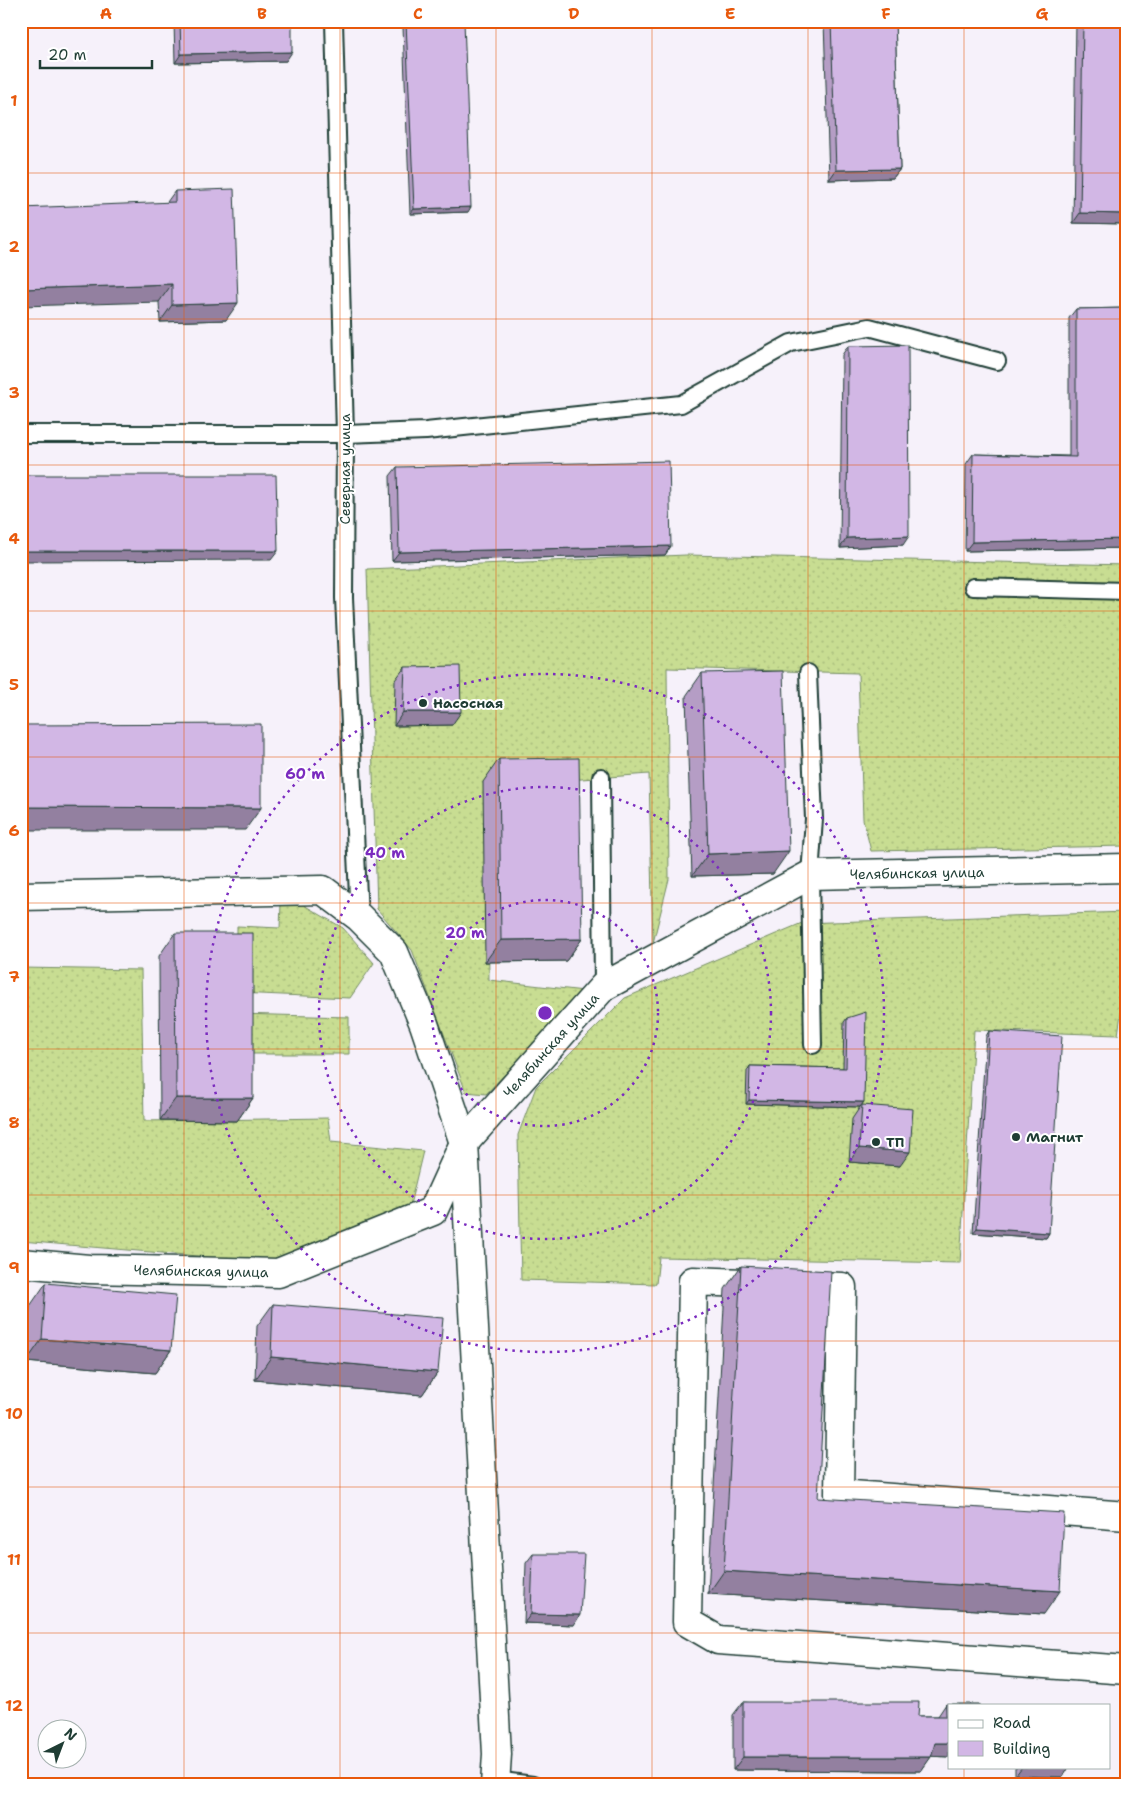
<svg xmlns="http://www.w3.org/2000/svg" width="1148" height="1806" font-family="'Shantell Sans',sans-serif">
<defs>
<pattern id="grass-dots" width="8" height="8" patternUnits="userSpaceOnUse" patternTransform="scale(1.25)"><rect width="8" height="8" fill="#c8dd92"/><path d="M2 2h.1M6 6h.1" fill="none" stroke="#abbf7e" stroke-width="1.8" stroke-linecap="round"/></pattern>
</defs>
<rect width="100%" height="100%" fill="#f6f1fa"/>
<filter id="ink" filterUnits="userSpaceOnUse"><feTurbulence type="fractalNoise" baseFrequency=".02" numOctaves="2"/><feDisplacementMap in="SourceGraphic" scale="10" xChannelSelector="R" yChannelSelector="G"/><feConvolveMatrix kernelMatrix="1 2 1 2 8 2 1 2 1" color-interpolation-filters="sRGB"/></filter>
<g filter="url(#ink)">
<!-- grass -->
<g fill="url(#grass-dots)" stroke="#748d63">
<path d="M686,555L1127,565V846L871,851L863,819L858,673L667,668L669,879L653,943L649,774L487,786L489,980L584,991L486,1094L466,1092L412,950L377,909L367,569Z"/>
<path d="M281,904H302L343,928L374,963L350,998L237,993V926L280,928Z"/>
<path d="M1127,912V971L1118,1035L974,1030L960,1263L659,1257L656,1284L521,1280L518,1135L536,1087L625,998L802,923Z"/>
<path d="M21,968L141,970L144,1121L328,1118L331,1142L423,1151L409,1209L268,1262L21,1241Z"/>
<path d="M237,1014L349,1017V1054H237Z"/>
</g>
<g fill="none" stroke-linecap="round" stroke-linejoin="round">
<!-- service casing -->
<g stroke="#1f3d34" stroke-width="20">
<g id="service">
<path d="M334,21L345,434L344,598L359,917"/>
<path d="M21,434H345L426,431L681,404L791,343L869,327L997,361"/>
<path d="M973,587L1127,591"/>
<path d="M808,673L814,819L810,875L813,1045"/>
<path d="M601,777L603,987"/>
<path d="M496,1780L533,1785"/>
</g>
</g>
<!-- minor casing -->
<g stroke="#1f3d34" stroke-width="31">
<g id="minor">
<path d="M21,896L323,890L359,917L394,952L424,1024L464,1143L497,1754L495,1785"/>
<path d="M21,1263L89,1269L278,1273L433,1211L464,1143L603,987L810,875L1127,868"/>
<path d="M1127,1516L839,1494L842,1287L693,1281L687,1622L718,1640L1127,1670"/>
</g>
</g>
<!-- service -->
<use href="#service" stroke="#fff" stroke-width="16"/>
<!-- minor -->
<use href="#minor" stroke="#fff" stroke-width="28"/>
</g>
<!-- wall -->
<g fill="#b59dc5" stroke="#1f3d34">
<path d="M174,21H292L286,61L175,63Z"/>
<path d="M824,21H895L900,169L893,178L829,180Z"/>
<path d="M1076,21H1127V224L1073,223Z"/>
<path d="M406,22L468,212L410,214L403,27Z"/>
<path d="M175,191L226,320L160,322L159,302L167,202Z"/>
<path d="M1127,308V548L965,551L966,464L973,454L1069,456V318L1076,309Z"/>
<path d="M848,346L903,545L840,548L842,355Z"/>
<path d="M397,467L671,546L665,555L392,561L390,476Z"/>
<path d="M405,667L452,725L394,726L395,680Z"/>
<path d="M702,673L773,874L692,876L686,696Z"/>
<path d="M499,759L582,939L566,961L485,962L483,782Z"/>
<path d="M175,933L253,1098L237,1121L160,1120L159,956Z"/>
<path d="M847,1018L862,1105L900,1166L849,1162L852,1119L860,1107L746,1104L747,1071L750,1066L843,1068L844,1022Z"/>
<path d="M989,1031L1049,1233L1046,1238L973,1233L986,1036Z"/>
<path d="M741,1266L818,1498L1044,1614L708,1594L725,1289Z"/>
<path d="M46,1283L171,1350L155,1373L26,1362L30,1306Z"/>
<path d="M273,1304L438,1372L422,1395L255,1380L257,1326Z"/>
<path d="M533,1554L574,1625L524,1623L526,1563Z"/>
<path d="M743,1702L918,1716H938L946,1704L949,1757L931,1756L921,1771L733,1770V1715Z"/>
<path d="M1015,1767H1069L1063,1777L1015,1776Z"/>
</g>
<!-- shaded-wall -->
<g fill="#9380a0" stroke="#1f3d34">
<path d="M292,52L286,61L175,63L181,54Z"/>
<path d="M900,169L893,178L829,180L836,170Z"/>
<path d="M471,207L468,212L410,214L414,209Z"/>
<path d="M1080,213L1127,214V224L1073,223Z"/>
<path d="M172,284L159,302L21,306V289Z"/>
<path d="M238,303L226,320L160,322L172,305Z"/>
<path d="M909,536L903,545L840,548L847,538Z"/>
<path d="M1127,539V548L965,551L972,542Z"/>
<path d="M671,546L665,555L392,561L399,552Z"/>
<path d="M21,551H278L271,560L21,561Z"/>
<path d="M403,712H461L452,725L394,726Z"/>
<path d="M21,807L261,808L245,830H21Z"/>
<path d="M789,851L773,874L692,876L708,854Z"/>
<path d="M582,939L566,961L485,962L501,940Z"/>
<path d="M176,1098H253L237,1121L160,1120Z"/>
<path d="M749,1100L864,1102L860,1107L746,1104Z"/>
<path d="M859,1148L910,1152L900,1166L849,1162Z"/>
<path d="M977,1228L1049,1233L1046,1238L973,1233Z"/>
<path d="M42,1339L171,1350L155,1373L26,1362Z"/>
<path d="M271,1357L438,1372L422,1395L255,1380Z"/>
<path d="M724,1571L1060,1591L1044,1614L708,1594Z"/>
<path d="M531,1614L580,1615L574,1625L524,1623Z"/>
<path d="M935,1743H949V1757L925,1756Z"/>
<path d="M743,1757H931L921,1771L733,1770Z"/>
<path d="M1022,1767H1069L1063,1777L1015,1776Z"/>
</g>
<!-- building -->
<g fill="#d2b7e5" stroke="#1f3d34">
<path d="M180,21H292V52L181,54Z"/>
<path d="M432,21H464L471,207L414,209L406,22Z"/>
<path d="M831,21H895L900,169L836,170Z"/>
<path d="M1083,21H1127V214L1080,213Z"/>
<path d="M234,189L238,303L172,305V284L21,289V208L175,202V191Z"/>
<path d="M1127,308V539L972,542L973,454L1076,457V309Z"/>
<path d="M908,345L909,536L847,538L848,346Z"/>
<path d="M669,461L671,546L399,552L397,467Z"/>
<path d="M21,475H276L278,551H21Z"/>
<path d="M460,666L461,712H403L405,667Z"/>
<path d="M783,671L789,851L708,854L702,673Z"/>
<path d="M261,724V808L21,807V725Z"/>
<path d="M579,758L582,939L501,940L499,759Z"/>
<path d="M175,933H253V1098H176Z"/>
<path d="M866,1012L864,1102L749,1100L750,1066L846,1068L847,1018Z"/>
<path d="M989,1031L1062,1036L1049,1233L977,1228Z"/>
<path d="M862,1105L913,1109L910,1152L859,1148Z"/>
<path d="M741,1266L831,1271L818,1498L1064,1513L1060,1591L724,1571Z"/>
<path d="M46,1283L176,1295L171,1350L42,1339Z"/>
<path d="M273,1304L443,1318L438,1372L271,1357Z"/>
<path d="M533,1554H584L580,1615L531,1614Z"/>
<path d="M743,1702H919L918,1716H946V1704H979V1705H949V1743H935L931,1757H743Z"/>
</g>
</g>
<!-- grid -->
<path fill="none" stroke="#e8590c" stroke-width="1" stroke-opacity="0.55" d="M184,21V1785M340,21V1785M496,21V1785M652,21V1785M808,21V1785M964,21V1705M21,173H1127M21,319H1127M21,465H1127M21,611H1127M21,757H1127M21,903H1127M21,1049H1127M21,1195H1127M21,1341H1127M21,1487H1127M21,1633H1127M964,1767V1785"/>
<!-- distance rings -->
<g fill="none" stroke="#7b2cbf" stroke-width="2.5" stroke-dasharray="2.5 5">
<circle cx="545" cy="1013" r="113"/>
<circle cx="545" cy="1013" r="226"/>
<circle cx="545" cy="1013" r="339"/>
</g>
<!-- markers -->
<g fill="#1f3d34" stroke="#fff" stroke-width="2">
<circle cx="423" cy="703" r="5"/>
<circle cx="1016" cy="1137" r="5"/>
<circle cx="876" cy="1142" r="5"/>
</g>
<g text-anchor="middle" stroke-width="4" stroke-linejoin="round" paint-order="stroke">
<!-- street labels -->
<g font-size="14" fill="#1f3d34" stroke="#fff">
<text transform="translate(345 469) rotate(-90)" y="5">Северная улица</text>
<text transform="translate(917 873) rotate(-1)" y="5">Челябинская улица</text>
<text transform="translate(551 1045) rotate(-48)" y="5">Челябинская улица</text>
<text transform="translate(201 1271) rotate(1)" y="5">Челябинская улица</text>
</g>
<!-- poi labels -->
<g font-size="14" font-weight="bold" fill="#1f3d34" stroke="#fff" text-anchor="start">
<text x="433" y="708">Насосная</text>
<text x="1026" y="1142">Магнит</text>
<text x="886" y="1147">ТП</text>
</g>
</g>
<circle cx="545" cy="1013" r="8" fill="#7b2cbf" stroke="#fff" stroke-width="2.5"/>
<g font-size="15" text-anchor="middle" font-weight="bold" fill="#7b2cbf" stroke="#fff" stroke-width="4" stroke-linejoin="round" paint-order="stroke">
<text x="305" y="779">60 m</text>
<text x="385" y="858">40 m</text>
<text x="465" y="938">20 m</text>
</g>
<!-- margin -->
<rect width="1148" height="1806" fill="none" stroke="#fff" stroke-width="55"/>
<!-- legend -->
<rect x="948" y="1704" width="162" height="65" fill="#ffffff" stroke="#a5b1ae"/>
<rect x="958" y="1720" width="25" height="8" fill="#ffffff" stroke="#a5b1ae"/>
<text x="993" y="1728" font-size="15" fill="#1f3d34">Road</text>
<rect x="958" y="1741" width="25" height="15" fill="#d2b7e5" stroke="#a5b1ae"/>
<text x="993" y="1754" font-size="15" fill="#1f3d34">Building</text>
<!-- north arrow -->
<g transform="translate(62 1744) rotate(42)"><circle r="24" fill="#ffffff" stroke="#a5b1ae"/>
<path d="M0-4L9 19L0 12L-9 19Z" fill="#1f3d34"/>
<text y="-8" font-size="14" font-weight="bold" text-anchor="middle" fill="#1f3d34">N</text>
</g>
<!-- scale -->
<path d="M40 60v8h112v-8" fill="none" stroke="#1f3d34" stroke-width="2.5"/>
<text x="48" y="60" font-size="15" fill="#1f3d34" stroke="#ffffff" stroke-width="4" paint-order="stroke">20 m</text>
<rect x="28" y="28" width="1092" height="1750" fill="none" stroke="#e8590c" stroke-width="2"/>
<g font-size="16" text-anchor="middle" font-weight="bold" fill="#e8590c">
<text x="106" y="19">A</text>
<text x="262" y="19">B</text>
<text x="418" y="19">C</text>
<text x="574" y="19">D</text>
<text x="730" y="19">E</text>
<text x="886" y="19">F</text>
<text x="1042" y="19">G</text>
<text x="14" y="106">1</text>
<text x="14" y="252">2</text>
<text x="14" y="398">3</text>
<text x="14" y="544">4</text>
<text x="14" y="690">5</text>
<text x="14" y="836">6</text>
<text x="14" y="982">7</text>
<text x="14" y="1128">8</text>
<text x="14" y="1273">9</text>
<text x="14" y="1419">10</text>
<text x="14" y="1565">11</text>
<text x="14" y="1711">12</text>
</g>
</svg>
